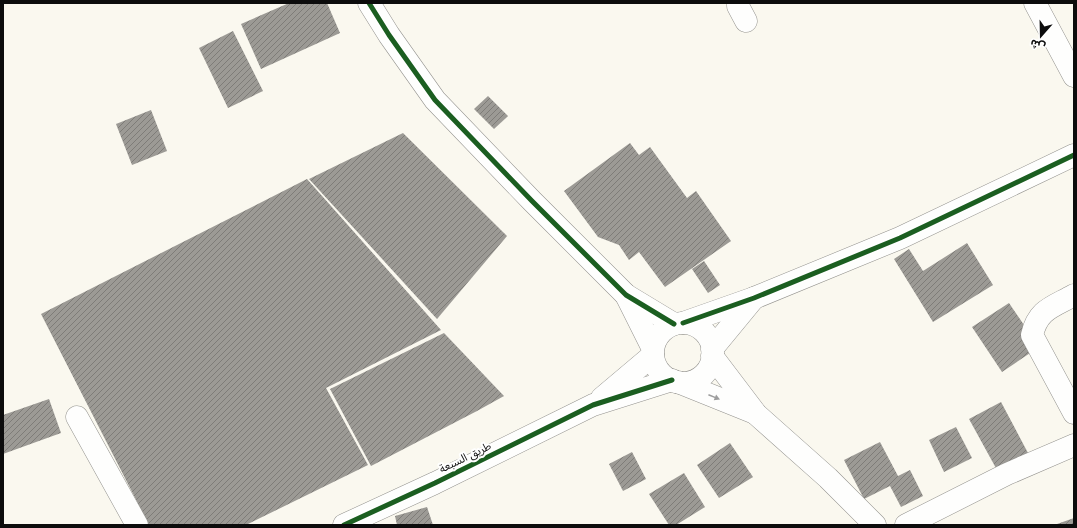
<svg xmlns="http://www.w3.org/2000/svg" width="1077" height="528" font-family="Lora,'Noto Sans Arabic',serif">
<defs>
<pattern id="building-hatch" width="6" height="6" patternUnits="userSpaceOnUse"><rect width="6" height="6" fill="#9c9a95"/><path d="M-1 1l2-2M0 6l6-6M5 7l2-2" fill="none" stroke="#7e7c78"/></pattern>
</defs>
<rect width="100%" height="100%" fill="#faf8ef"/>
<!-- building -->
<g fill="url(#building-hatch)">
<path d="M289,3H327L340,33L261,69L241,24Z"/>
<path d="M233,31L263,91L228,108L199,48Z"/>
<path d="M488,96L508,116L494,129L474,109Z"/>
<path d="M151,110L167,151L132,165L116,124Z"/>
<path d="M403,133L507,236L437,319L309,179Z"/>
<path d="M630,143L639,155L650,147L687,198L696,191L731,241L665,287L639,252L629,260L619,245L598,237L564,191Z"/>
<path d="M307,179L441,330L326,388L368,465L246,525H149L41,314Z"/>
<path d="M967,243L993,285L933,322L894,259L909,249L923,271Z"/>
<path d="M704,261L720,285L708,293L692,269Z"/>
<path d="M1009,303L1039,347L1002,372L972,327Z"/>
<path d="M444,333L504,396L477,411L371,466L330,389Z"/>
<path d="M49,399L61,433L3,454V415Z"/>
<path d="M1001,402L1028,453L997,470L969,419Z"/>
<path d="M956,427L972,458L944,472L929,440Z"/>
<path d="M880,442L898,476L910,470L923,496L901,507L890,486L864,499L844,460Z"/>
<path d="M730,443L753,477L719,498L697,465Z"/>
<path d="M632,452L646,479L623,491L609,464Z"/>
<path d="M684,473L705,507L676,525H669L649,494Z"/>
<path d="M427,507L433,525H397L395,516Z"/>
<path d="M1074,518V525H1058L1057,524Z"/>
</g>
<g fill="none" stroke-linecap="round" stroke-linejoin="round">
<!-- minor casing -->
<g stroke="#93928e" stroke-width="23">
<g id="minor">
<path d="M369,3L389,35L435,100L532,201L626,295L674,324"/>
<path d="M738,3V6L746,21"/>
<path d="M1035,3L1074,76"/>
<path d="M626,295L653,349"/>
<path d="M1074,295C1053,307 1038,309 1032,335L1074,413"/>
<path d="M683,323L754,298L900,238L1074,155"/>
<circle cx="683" cy="353" r="30"/>
<path d="M712,349L754,298"/>
<path d="M712,356L756,414L828,478L875,525"/>
<path d="M678,382L755,413"/>
<path d="M602,398L653,355"/>
<path d="M77,417L137,525"/>
<path d="M344,525L435,483L593,405L672,380"/>
<path d="M906,525L1007,474L1074,445"/>
</g>
</g>
<!-- minor -->
<use href="#minor" stroke="#fefefd" stroke-width="22"/>
<!-- cycleway casing -->
<g stroke="#fff" stroke-width="8">
<g id="cycleway">
<path d="M369,3L389,35L435,100L532,201L626,295L674,324"/>
<path d="M683,323L754,298L900,238L1074,155"/>
<path d="M344,525L435,483L593,405L672,380"/>
</g>
</g>
<!-- cycleway -->
<use href="#cycleway" stroke="#1b5e20" stroke-width="5"/>
</g>
<!-- one-way arrows -->
<defs><path id="oneway-solid" d="M-6-.8H1V-3.2L6.5 0L1 3.2V.8H-6Z"/></defs>
<use fill="#9d9d9d" href="#oneway-solid" transform="translate(714 397) rotate(22)"/>
<g text-anchor="middle" stroke-width="4" stroke-linejoin="round" paint-order="stroke">
<!-- street labels -->
<g font-size="11" fill="#0c0c0c" stroke="#fff">
<text transform="translate(465 457) rotate(-26)" y="4">طريق السبعة</text>
</g>
</g>
<!-- border -->
<rect width="1077" height="528" fill="none" stroke="#0c0c0c" stroke-width="8"/>
<!-- north arrow -->
<g transform="translate(1041 36) rotate(200)" stroke="#ffffff" stroke-width="3" paint-order="stroke">
<path d="M0-3L7 15L0 10L-7 15Z" fill="#0c0c0c"/>
<text y="-6" font-size="11" font-weight="bold" text-anchor="middle" fill="#0c0c0c">ش</text>
</g>
</svg>
